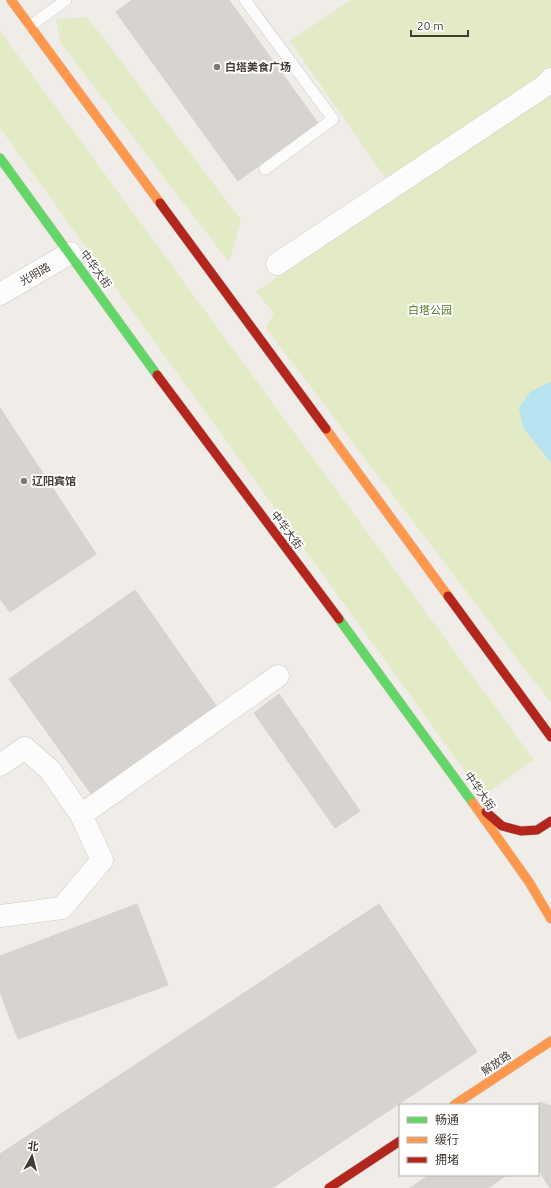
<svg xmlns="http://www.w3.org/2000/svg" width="551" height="1188" font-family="Ubuntu,'Noto Sans SC',sans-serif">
<rect width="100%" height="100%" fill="#f0ece8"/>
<!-- green -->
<g fill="#e2eac6">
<path d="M351,0H551V703L266,328L274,313L256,292L321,247L388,182L290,41Z"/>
<path d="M87,17L241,220L229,262L60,42L56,19Z"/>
<path d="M0,31L534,760L483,796L0,128Z"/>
</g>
<!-- water -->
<path fill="#b7e2ef" d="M551,382V463L523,427L519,408L530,392Z"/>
<!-- building -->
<g fill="#d7d3cf" stroke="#d8d2ce">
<path d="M132,0H229L318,123L238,181L116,12Z"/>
<path d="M0,408L96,554L10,612L0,599Z"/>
<path d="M135,590L219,710L94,798L9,679Z"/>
<path d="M279,694L360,811L335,828L254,713Z"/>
<path d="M137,904L168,985L18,1039L0,992V956Z"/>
<path d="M379,904L477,1052L272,1188H0V1154Z"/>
<path d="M540,1102L551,1106V1188H550L538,1169V1105H535Z"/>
<path d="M429,1175H507L488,1188H410Z"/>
</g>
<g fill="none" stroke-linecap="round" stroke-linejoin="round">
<!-- lane casing -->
<g stroke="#ccc8c4" stroke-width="12">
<g id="lane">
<path d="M245,0L333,119L265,169"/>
<path d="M30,26L66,0"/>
</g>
</g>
<!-- street casing -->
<g stroke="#ccc8c4" stroke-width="23">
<g id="street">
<path d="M277,264L543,87L551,79"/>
<path d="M0,294L70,253"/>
<path d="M0,765L25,748L50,770L81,815L102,860L62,908L0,916"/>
<path d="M81,815L278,676"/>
</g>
</g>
<!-- fast casing -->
<g stroke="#d1c9c0" stroke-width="10">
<g id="fast">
<path d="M0,158L157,375"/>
<path d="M339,619L473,803"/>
</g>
</g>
<!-- slow casing -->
<g stroke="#d1c9c0" stroke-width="10">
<g id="slow">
<path d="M11,0L160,203"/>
<path d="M326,429L448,596"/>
<path d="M473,803L529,882L551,919"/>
<path d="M454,1105L551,1041"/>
</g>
</g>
<!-- jam casing -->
<g stroke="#d1c9c0" stroke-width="10">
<g id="jam">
<path d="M160,203L326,429"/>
<path d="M157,375L339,619"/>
<path d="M448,596L551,737"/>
<path d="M486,812L502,826L521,831L537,830L551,821"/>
<path d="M329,1188L400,1141"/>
</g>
</g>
<!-- lane -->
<use href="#lane" stroke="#fdfcfc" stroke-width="11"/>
<!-- street -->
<use href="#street" stroke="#fdfcfc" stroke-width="22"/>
<!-- fast -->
<use href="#fast" stroke="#63d668" stroke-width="9"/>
<!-- slow -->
<use href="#slow" stroke="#ff974d" stroke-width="9"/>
<!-- jam -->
<use href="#jam" stroke="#b3261e" stroke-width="9"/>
</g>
<!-- markers -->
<g fill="#817973" stroke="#fff" stroke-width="1.5">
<circle cx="217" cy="67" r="4"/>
<circle cx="24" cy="481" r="4"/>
</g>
<g text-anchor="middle" stroke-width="4" stroke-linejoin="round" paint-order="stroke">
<!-- poi labels -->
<g font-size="11" font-weight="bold" fill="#453b34" stroke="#fff" text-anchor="start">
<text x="225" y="71">白塔美食广场</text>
<text x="32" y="485">辽阳宾馆</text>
</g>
<!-- street labels -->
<g font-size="11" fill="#453b34" stroke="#fff">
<text transform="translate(96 269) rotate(54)" y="4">中华大街</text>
<text transform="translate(35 274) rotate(-30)" y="4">光明路</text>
<text transform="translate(287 530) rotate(53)" y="4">中华大街</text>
<text transform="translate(480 791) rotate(55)" y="4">中华大街</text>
<text transform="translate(496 1063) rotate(-34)" y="4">解放路</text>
</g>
<!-- park labels -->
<g font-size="11" fill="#537826" stroke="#fff">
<text x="430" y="314">白塔公园</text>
</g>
</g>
<!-- legend -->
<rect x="399" y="1104" width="140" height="72" fill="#ffffff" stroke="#b5b1ae"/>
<rect x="407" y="1117" width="20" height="6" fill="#63d668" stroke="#b5b1ae"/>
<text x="435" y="1124" font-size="12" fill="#453b34">畅通</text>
<rect x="407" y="1137" width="20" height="6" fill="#ff974d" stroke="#b5b1ae"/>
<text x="435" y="1144" font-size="12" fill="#453b34">缓行</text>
<rect x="407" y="1157" width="20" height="6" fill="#b3261e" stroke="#b5b1ae"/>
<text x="435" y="1164" font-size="12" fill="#453b34">拥堵</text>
<!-- north arrow -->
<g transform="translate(32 1156) rotate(7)" stroke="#ffffff" stroke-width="3" paint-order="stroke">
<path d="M0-3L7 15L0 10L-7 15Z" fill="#453b34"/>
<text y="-6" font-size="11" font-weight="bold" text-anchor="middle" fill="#453b34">北</text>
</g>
<!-- scale -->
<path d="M411 30v6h57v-6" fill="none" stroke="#453b34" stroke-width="2"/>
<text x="417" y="30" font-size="12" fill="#453b34" stroke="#ffffff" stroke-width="3" paint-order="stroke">20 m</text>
</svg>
